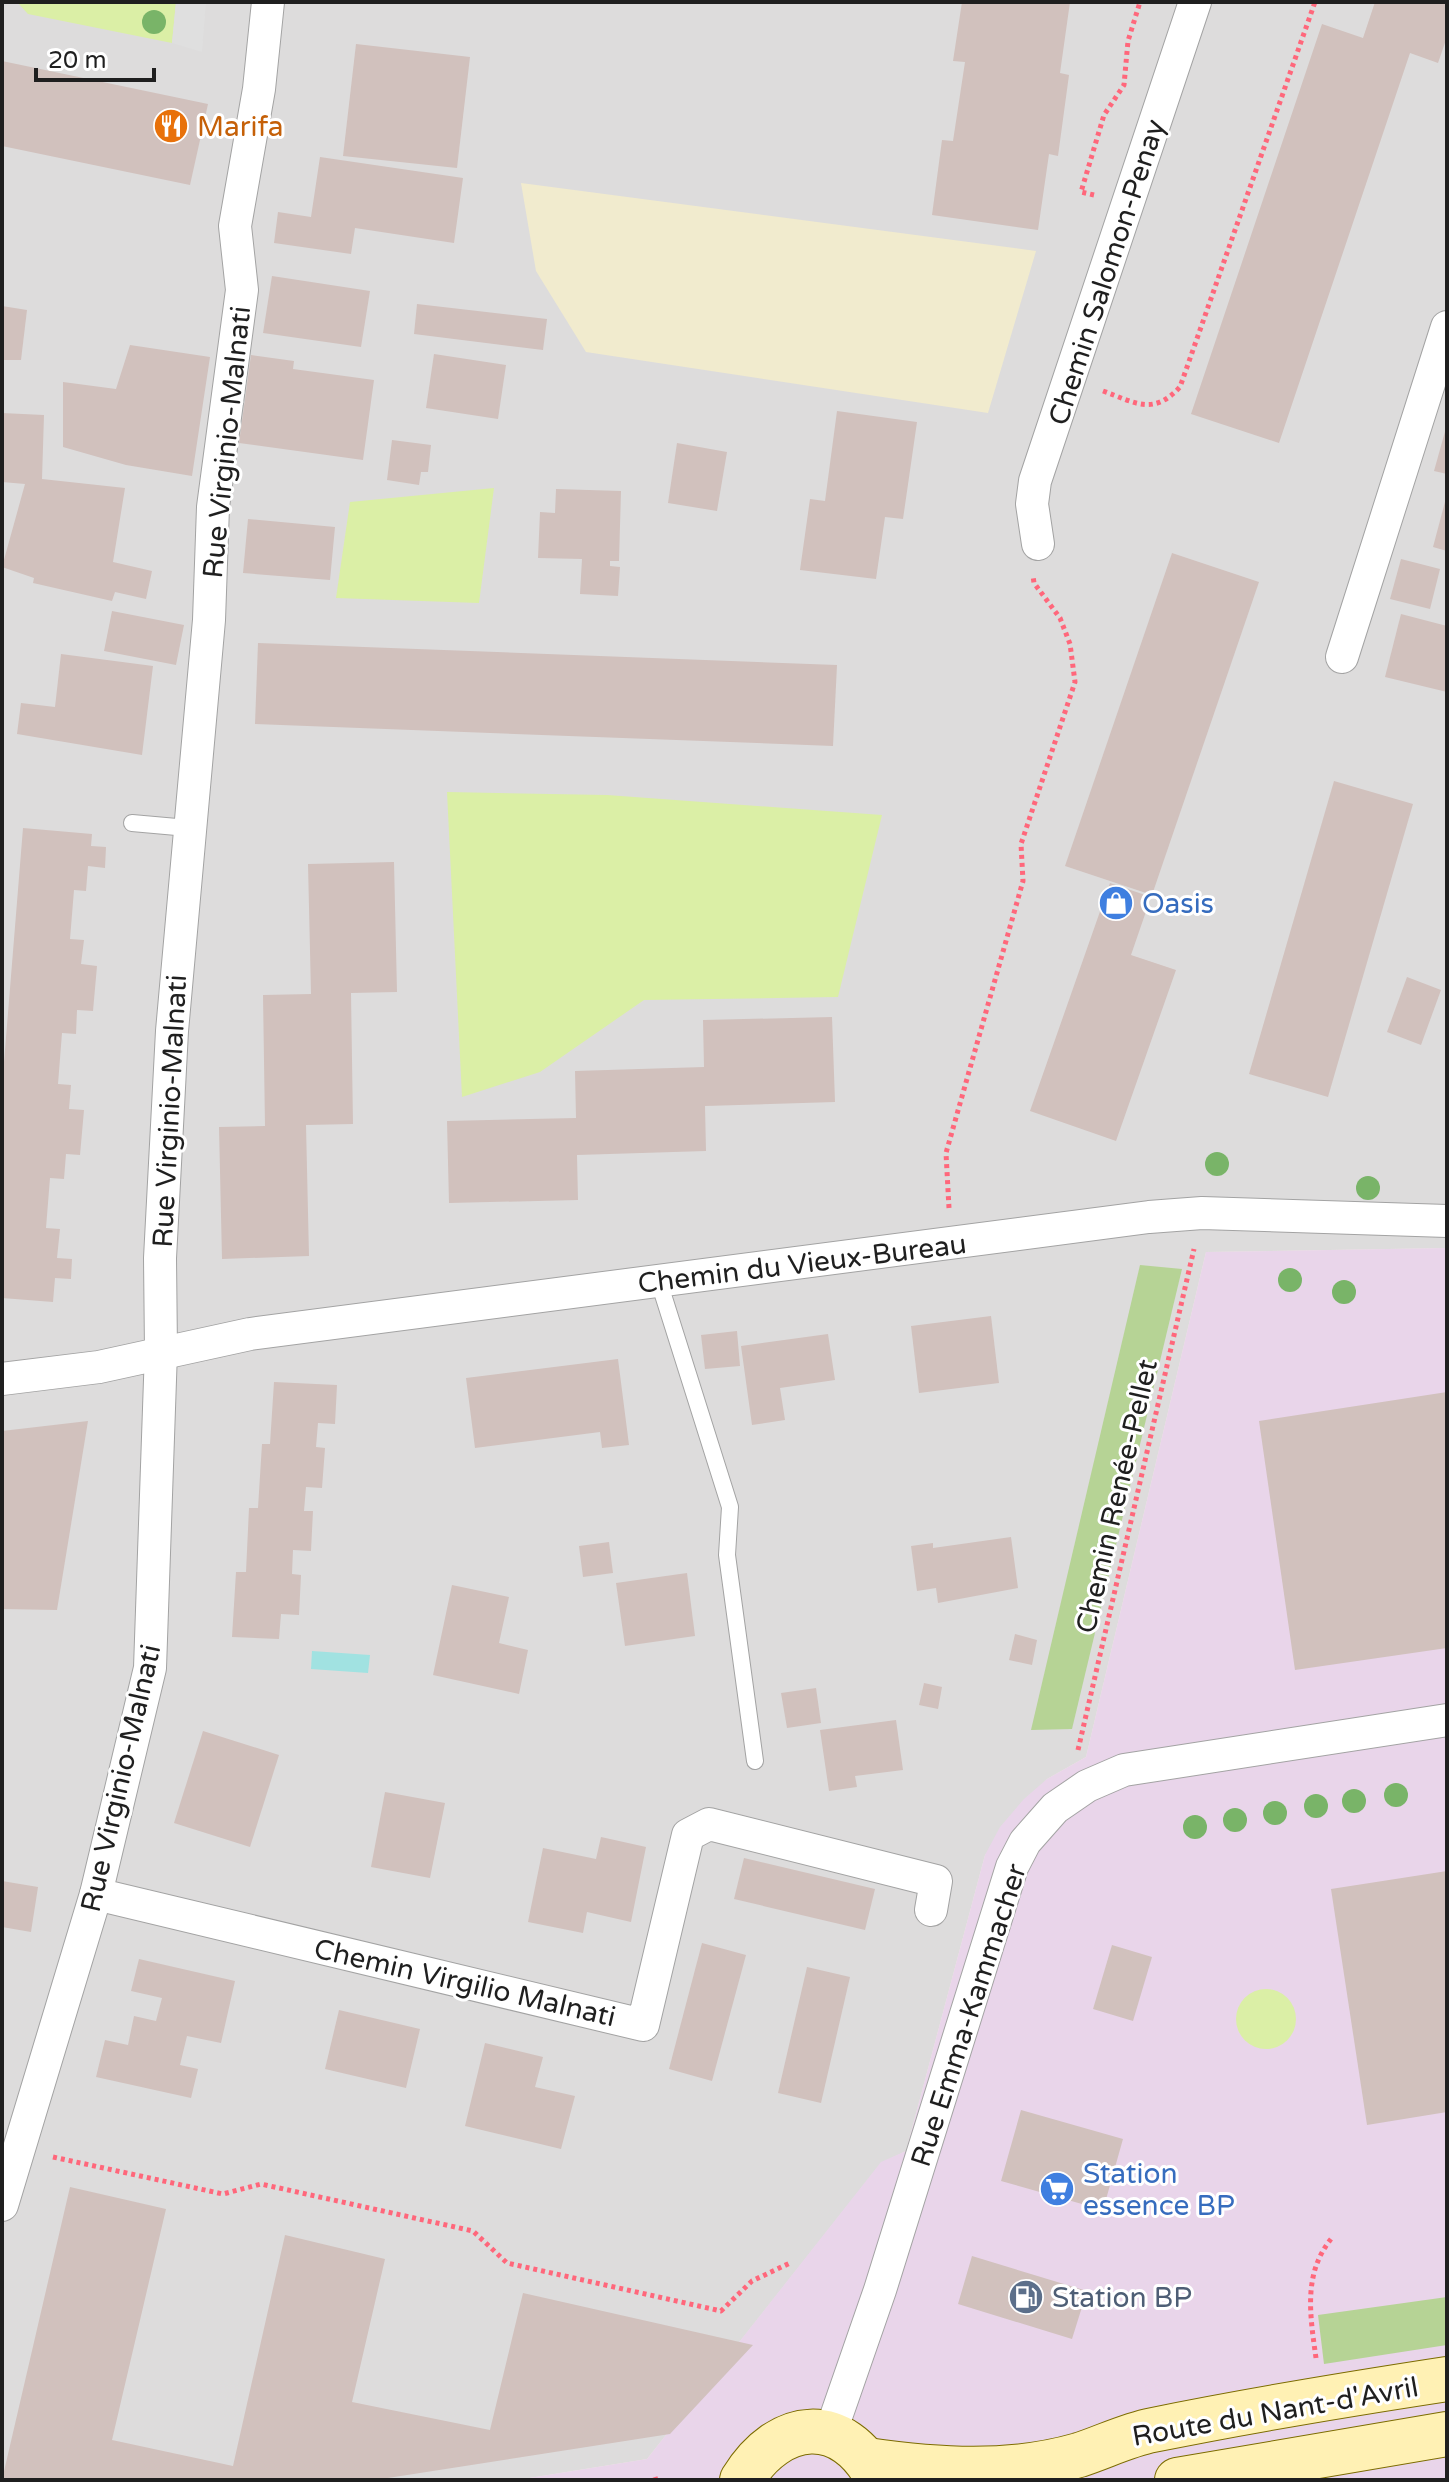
<svg xmlns="http://www.w3.org/2000/svg" width="1449" height="2482" font-family="'Varela Round',sans-serif">
<rect width="100%" height="100%" fill="#f1e9e4"/>
<!-- residential -->
<path fill="#dddcdc" d="M2,2H1447V1248L1206,1252L1086,1757L1047,1779L985,1855L906,2151L881,2163L647,2459L517,2480H2Z"/>
<!-- industrial -->
<path fill="#e9d5ea" d="M1447,1248V2480H517L647,2459L881,2162L906,2151L985,1855L1000,1827L1024,1799L1047,1779L1086,1757L1206,1252Z"/>
<!-- farmland -->
<path fill="#f1ebce" d="M521,183L1036,251L988,413L586,352L536,271Z"/>
<!-- grass -->
<g fill="#dbefa6">
<path d="M17,2H176L172,43L28,14Z"/>
<path d="M494,488L479,603L336,598L350,502Z"/>
<path d="M447,792L607,795L882,815L838,997L644,1000L540,1072L462,1097Z"/>
<circle cx="1266" cy="2019" r="30"/>
</g>
<!-- forest -->
<g fill="#b6d395">
<path d="M1140,1265L1182,1269L1072,1729L1031,1730Z"/>
<path d="M1447,2297V2345L1324,2364L1318,2315Z"/>
</g>
<!-- parking -->
<path fill="#dfdfdf" d="M176,2H206L202,52L172,43Z"/>
<!-- water -->
<path fill="#a1e2e1" d="M312,1651L370,1655L368,1673L311,1669Z"/>
<!-- building -->
<g fill="#d1c1bd">
<path d="M962,2H1070L1060,73L1069,75L1058,156L1049,154L1038,230L932,215L942,140L953,141L965,62L953,61Z"/>
<path d="M1375,2H1447V37L1438,63L1410,53L1279,443L1191,414L1322,24L1363,38Z"/>
<path d="M356,44L470,57L457,168L343,156Z"/>
<path d="M2,61L208,104L190,185L2,146Z"/>
<path d="M320,157L463,178L454,243L355,228L351,254L274,243L278,212L311,217Z"/>
<path d="M272,276L370,291L361,347L263,333Z"/>
<path d="M417,304L547,319L543,350L414,334Z"/>
<path d="M2,306L27,310L21,360H2Z"/>
<path d="M130,345L210,357L192,476L126,465L63,447V382L116,389Z"/>
<path d="M434,354L506,365L498,419L426,408Z"/>
<path d="M251,355L294,361L293,369L374,380L363,460L239,443Z"/>
<path d="M837,411L917,422L903,519L885,517L876,579L800,570L810,499L825,501Z"/>
<path d="M2,413L44,415L42,479L125,488L113,562L152,571L146,599L115,592L112,601L33,583L34,578L2,567L25,484L2,482Z"/>
<path d="M1446,428L1447,429V474L1434,471Z"/>
<path d="M392,440L431,445L428,472H421L419,485L387,480Z"/>
<path d="M677,443L727,452L717,511L668,503Z"/>
<path d="M556,489L621,491L619,561H610V566L620,567L618,596L580,594L582,559L538,558L540,512L555,513Z"/>
<path d="M1446,498H1447V551L1433,547Z"/>
<path d="M248,519L335,527L330,580L243,573Z"/>
<path d="M1172,553L1259,582L1152,895L1065,866Z"/>
<path d="M1401,559L1440,569L1430,609L1390,599Z"/>
<path d="M112,611L184,625L176,665L104,651Z"/>
<path d="M1401,614L1447,626V692L1385,677Z"/>
<path d="M258,643L837,665L833,746L255,724Z"/>
<path d="M61,654L153,666L142,755L17,734L21,703L55,707Z"/>
<path d="M1334,781L1413,804L1328,1097L1249,1074Z"/>
<path d="M23,828L92,834L91,846L106,847L105,868L88,866L86,891L74,890L70,939L84,940L81,964L97,966L93,1011L77,1010L76,1034L62,1033L58,1084L71,1085L69,1109L84,1110L80,1155L66,1154L64,1179L50,1178L46,1228L60,1229L57,1258L72,1259L71,1279L55,1278L53,1302L2,1298V1087Z"/>
<path d="M394,862L397,992L351,993L353,1124L306,1125L309,1256L222,1259L219,1127L265,1126L263,995L311,994L308,864Z"/>
<path d="M1110,883L1151,897L1131,955L1176,970L1116,1141L1030,1111Z"/>
<path d="M1407,977L1441,990L1421,1045L1387,1032Z"/>
<path d="M832,1017L835,1102L705,1106L706,1151L577,1155L578,1200L449,1203L447,1121L576,1118L575,1071L704,1067L703,1020Z"/>
<path d="M991,1316L999,1383L919,1393L911,1326Z"/>
<path d="M737,1331L740,1366L705,1369L701,1335Z"/>
<path d="M828,1334L835,1380L780,1388L785,1420L752,1425L741,1346Z"/>
<path d="M618,1359L629,1445L602,1448L600,1432L475,1448L466,1378Z"/>
<path d="M274,1382L337,1385L335,1424L318,1423L316,1447L325,1448L322,1488L306,1487L304,1511H313L311,1551L293,1550L292,1574L301,1575L299,1615L281,1614L279,1639L232,1637L236,1572H246L249,1508H258L262,1444H270Z"/>
<path d="M1447,1392V1648L1295,1670L1259,1421Z"/>
<path d="M88,1421L57,1610L2,1609V1431Z"/>
<path d="M1011,1537L1018,1588L938,1603L936,1588L917,1591L911,1546L933,1543V1548Z"/>
<path d="M609,1542L613,1573L583,1577L579,1546Z"/>
<path d="M687,1573L695,1636L625,1646L616,1583Z"/>
<path d="M452,1585L509,1597L499,1643L528,1650L519,1694L433,1675Z"/>
<path d="M1015,1634L1037,1640L1032,1665L1009,1660Z"/>
<path d="M924,1683L942,1687L938,1709L919,1705Z"/>
<path d="M816,1688L821,1723L787,1728L781,1693Z"/>
<path d="M896,1720L903,1770L855,1776L857,1787L829,1791L820,1730Z"/>
<path d="M203,1731L279,1755L250,1847L174,1823Z"/>
<path d="M385,1792L445,1803L430,1878L371,1867Z"/>
<path d="M601,1837L646,1847L631,1922L587,1912L583,1933L528,1922L543,1848L596,1859Z"/>
<path d="M744,1858L875,1889L865,1930L734,1899Z"/>
<path d="M1447,1871V2112L1367,2125L1331,1889Z"/>
<path d="M2,1881L38,1887L31,1932L2,1927Z"/>
<path d="M702,1943L746,1955L712,2081L669,2069Z"/>
<path d="M1112,1945L1152,1957L1133,2021L1093,2009Z"/>
<path d="M139,1959L235,1981L221,2043L187,2036L180,2065L198,2069L191,2098L96,2077L105,2040L128,2045L134,2016L156,2021L162,1998L131,1991Z"/>
<path d="M807,1967L850,1977L821,2103L778,2093Z"/>
<path d="M339,2010L420,2029L406,2088L325,2069Z"/>
<path d="M485,2043L543,2057L535,2087L575,2096L561,2149L465,2126Z"/>
<path d="M1021,2110L1123,2139L1103,2210L1001,2181Z"/>
<path d="M70,2187L166,2209L112,2440L233,2466L285,2235L385,2259L352,2402L490,2430L523,2293L753,2345L670,2434L375,2480H2Z"/>
<path d="M972,2256L1087,2291L1072,2339L958,2304Z"/>
</g>
<g fill="none" stroke-linecap="round" stroke-linejoin="round">
<!-- lane casing -->
<g stroke="#a3a3a3" stroke-width="18">
<g id="lane">
<path d="M132,823L188,828"/>
<path d="M659,1282L730,1507L727,1555L755,1761"/>
</g>
</g>
<!-- street casing -->
<g stroke="#a3a3a3" stroke-width="34">
<g id="street">
<path d="M1038,544L1032,504L1035,481L1195,2"/>
<path d="M1342,657L1447,327"/>
<path d="M2,1379L99,1367L250,1334L1149,1217L1202,1213L1447,1221"/>
<path d="M96,1894L643,2025L688,1835L709,1824L936,1881L931,1910"/>
<path d="M2,2205L96,1894L150,1668L161,1351L160,1258L172,1031L209,620L213,507L242,290L235,226L259,89L268,2"/>
<path d="M830,2434L880,2290L1012,1867L1025,1842L1055,1808L1087,1786L1124,1770L1447,1720"/>
</g>
</g>
<!-- secondary casing -->
<g stroke="#7c6c00" stroke-width="46">
<g id="secondary">
<path d="M867,2460C937,2470 1010,2475 1079,2455C1104,2447 1127,2435 1153,2430C1251,2410 1349,2394 1447,2379"/>
<path d="M742,2480C779,2419 843,2412 878,2480"/>
<path d="M1177,2480L1447,2434"/>
</g>
</g>
<!-- path -->
<g stroke="#ff677b" stroke-width="5" stroke-dasharray="4 4" stroke-linecap="butt">
<path d="M1094,195L1081,192L1104,115L1124,85L1128,41L1140,2"/>
<path d="M1103,391C1136,403 1153,416 1180,387L1315,2"/>
<path d="M949,1208L946,1153L1023,881L1021,844L1075,682L1070,644L1060,618L1034,583L1033,576"/>
<path d="M1078,1750L1194,1249"/>
<path d="M53,2157L223,2194L261,2184L473,2231L507,2263L721,2311L752,2281L792,2262"/>
<path d="M1316,2358C1310,2315 1303,2274 1331,2239"/>
<path d="M655,2477L656,2480"/>
</g>
<!-- lane -->
<use href="#lane" stroke="#fff" stroke-width="16"/>
<!-- street -->
<use href="#street" stroke="#fff" stroke-width="32"/>
<!-- secondary -->
<use href="#secondary" stroke="#fff1b4" stroke-width="44"/>
</g>
<!-- trees -->
<g fill="#79b468">
<circle cx="154" cy="22" r="12"/>
<circle cx="1217" cy="1164" r="12"/>
<circle cx="1368" cy="1188" r="12"/>
<circle cx="1290" cy="1280" r="12"/>
<circle cx="1344" cy="1292" r="12"/>
<circle cx="1396" cy="1795" r="12"/>
<circle cx="1354" cy="1801" r="12"/>
<circle cx="1316" cy="1806" r="12"/>
<circle cx="1275" cy="1813" r="12"/>
<circle cx="1235" cy="1820" r="12"/>
<circle cx="1195" cy="1827" r="12"/>
</g>
<!-- icons -->
<defs>
<g id="restaurant-disc" transform="scale(1.8)"><circle r="9.5" fill="#e8710a" stroke="#fff"/><path d="M-5-6h1v4h1v-4h1v4h1v-4h1v5L-1.5 .5V6h-2V.5L-5-1ZM5-6V6H3V1.5H1.5Q1.5-4 5-6Z" fill="#fff"/></g>
<g id="shop-disc" transform="scale(1.8)"><circle r="9.5" fill="#3f7fe0" stroke="#fff"/><path d="M-5-2.5h2.3a2.7 3.5 0 0 1 5.4 0H5L5.5 6h-11ZM-1.5-2.5h3a1.5 2.3 0 0 0-3 0Z" fill="#fff"/></g>
<g id="supermarket-disc" transform="scale(1.8)"><circle r="9.5" fill="#3f7fe0" stroke="#fff"/><path d="M-6-5.5h2.5l.6 2H6L4.5 2H-2.5L-4.4-4H-6ZM-1.5 3.2a1.3 1.3 0 1 0 .1 0ZM3 3.2a1.3 1.3 0 1 0 .1 0Z" fill="#fff"/></g>
<g id="fuel-disc" transform="scale(1.8)"><circle r="9.5" fill="#5c6f8a" stroke="#fff"/><path d="M-5.5-6h7V0h2V4h1.3V-2.5L3-4.5l.8-.8L6-3V5H2.5V1h-1V6h-7ZM-4.2-4.7v3.2H.2V-4.7Z" fill="#fff"/></g>
</defs>
<g fill-rule="evenodd">
<use href="#restaurant-disc" x="171" y="126"/>
<use href="#shop-disc" x="1116" y="903"/>
<use href="#supermarket-disc" x="1057" y="2189"/>
<use href="#fuel-disc" x="1026" y="2297"/>
</g>
<g text-anchor="middle" stroke-width="6" stroke-linejoin="round" paint-order="stroke">
<!-- food labels -->
<g font-size="28" fill="#c56008" stroke="#fff" text-anchor="start">
<text x="197" y="136">Marifa</text>
</g>
<!-- street labels -->
<g font-size="28" fill="#1f1f1f" stroke="#fff">
<text transform="translate(1106 272) rotate(-72)" y="10">Chemin Salomon-Penay</text>
<text transform="translate(226 442) rotate(-84)" y="10">Rue Virginio-Malnati</text>
<text transform="translate(169 1111) rotate(-87)" y="10">Rue Virginio-Malnati</text>
<text transform="translate(802 1263) rotate(-7)" y="10">Chemin du Vieux-Bureau</text>
<text transform="translate(1116 1496) rotate(-77)" y="10">Chemin Renée-Pellet</text>
<text transform="translate(120 1778) rotate(-77)" y="10">Rue Virginio-Malnati</text>
<text transform="translate(465 1982) rotate(13)" y="10">Chemin Virgilio Malnati</text>
<text transform="translate(968 2015) rotate(-72)" y="10">Rue Emma-Kammacher</text>
<text transform="translate(1275 2411) rotate(-10)" y="10">Route du Nant-d'Avril</text>
</g>
<!-- shop labels -->
<g font-size="28" fill="#366cbe" stroke="#fff" text-anchor="start">
<text x="1142" y="913">Oasis</text>
<text x="1083" y="2183">Station<tspan x="1083" dy="32">essence BP</tspan></text>
</g>
<!-- service labels -->
<g font-size="28" fill="#4e5e75" stroke="#fff" text-anchor="start">
<text x="1052" y="2307">Station BP</text>
</g>
</g>
<!-- border -->
<rect width="1449" height="2482" fill="none" stroke="#1f1f1f" stroke-width="8"/>
<!-- scale -->
<path d="M36 68v12h118v-12" fill="none" stroke="#1f1f1f" stroke-width="4"/>
<text x="48" y="68" font-size="24" fill="#1f1f1f" stroke="#ffffff" stroke-width="6" paint-order="stroke">20 m</text>
</svg>
